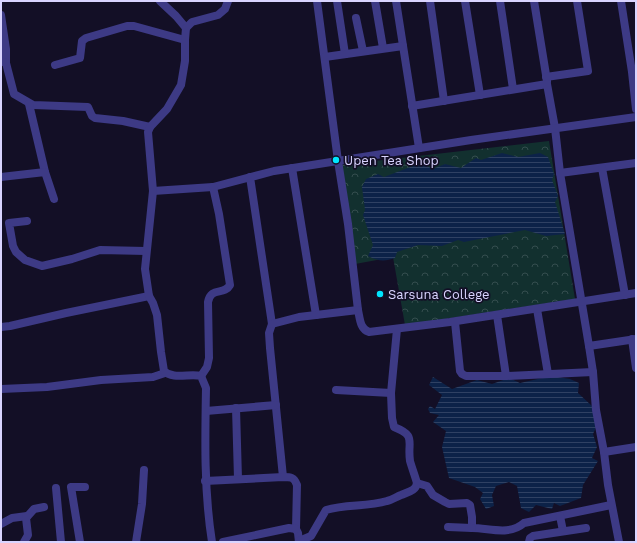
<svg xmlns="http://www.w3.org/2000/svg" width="637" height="543" font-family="'Work Sans',sans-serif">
<defs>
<pattern id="park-crowns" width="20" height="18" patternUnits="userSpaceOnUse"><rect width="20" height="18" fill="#12302f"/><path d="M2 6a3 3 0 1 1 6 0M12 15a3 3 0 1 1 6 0" fill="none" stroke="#344d4e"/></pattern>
<pattern id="water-rules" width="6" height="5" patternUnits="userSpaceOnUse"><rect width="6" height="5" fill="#0c2248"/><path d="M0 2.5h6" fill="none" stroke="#2f4163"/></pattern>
</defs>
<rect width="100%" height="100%" fill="#130f26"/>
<!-- park -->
<path fill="url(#park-crowns)" d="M549,141L575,299L405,325L393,257L355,264L340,165Z"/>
<!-- water -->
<g fill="url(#water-rules)">
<path d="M502,153L518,157L540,153L548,157L554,174L552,180L558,196L555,202L565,234L546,236L525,230L464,242L458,240L442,246L418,245L397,252L395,258C384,262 378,261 368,256L373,245L363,215L365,210L362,187L366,179L378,174L384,177L413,166L416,161L433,169L445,164L461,168L476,158L481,160Z"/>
<path d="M551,376L570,379L579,383L578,393L592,406L598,423L593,434L597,447L592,458L598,461L583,485L581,498L560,506L554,503L552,509L536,505L529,512L521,508L517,486L509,482L496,486L492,495L494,506L486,509L480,499L483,493L475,487L449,478L442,447L446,431L433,422L439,415L430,413L428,409L430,406L435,409L442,395L429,385L433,377L452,389L477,380L492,384L509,378L520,383Z"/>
</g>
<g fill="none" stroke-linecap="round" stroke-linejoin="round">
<!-- minor -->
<g stroke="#3d3a85" stroke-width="8">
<path d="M160,1L176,16L186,28"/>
<path d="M317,1L338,161L348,224L358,310"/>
<path d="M337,1L345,54"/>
<path d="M375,1L383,48"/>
<path d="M396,1L419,148"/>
<path d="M430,1L444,101"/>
<path d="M465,1L480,95"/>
<path d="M500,1L513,89"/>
<path d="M534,1L547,81"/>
<path d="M621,1L632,72L636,109"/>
<path d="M1,15L6,49V63"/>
<path d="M356,18L363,51"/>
<path d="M325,57L403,46"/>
<path d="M1,61L6,63L14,94L33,105L88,107L92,116L95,118L123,121L150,127"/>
<path d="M55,65L80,58L82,41L86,38L127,26H134L185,40"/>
<path d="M546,77L588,71L577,1"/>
<path d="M29,104L45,172"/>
<path d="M412,106L547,84L555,128L560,173"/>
<path d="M636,163L560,173L589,346L636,339"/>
<path d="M292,168L316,315"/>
<path d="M602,168L625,295"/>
<path d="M1,177L45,172L54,199"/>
<path d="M250,177L272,324L269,333L270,348L283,477"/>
<path d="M153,191L213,187L274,171L471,140L636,117"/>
<path d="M27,221L9,223L13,246L16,252L25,260L42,266L72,259L100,250L146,251"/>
<path d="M537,309L548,374"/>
<path d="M497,315L506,376"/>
<path d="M455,322L460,371L462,374L466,376H506L593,372"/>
<path d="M272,324L299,317L358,310C360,319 360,329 369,332L450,322L636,293"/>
<path d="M1,327L10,326L66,313L149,296"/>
<path d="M632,339L636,368"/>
<path d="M589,346L593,372L596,410L604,452L608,485L619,542"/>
<path d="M201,376L207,367L209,358L208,302C211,286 224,296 230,285L219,214L213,187"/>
<path d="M1,389L47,387L101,380L153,377L165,373"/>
<path d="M336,390L391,393"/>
<path d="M236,408L238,479"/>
<path d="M206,411L276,405"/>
<path d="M604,452L636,447"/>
<path d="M205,481L283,477C291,477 294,477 297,485L296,529L298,533L299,542"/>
<path d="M417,483L427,486L433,495L445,502L449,504L467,503L470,505L472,517V528C490,528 509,536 524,523L611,505"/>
<path d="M56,488L61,542"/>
<path d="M560,516L563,531"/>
<path d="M1,524L12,518L27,516"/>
<path d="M448,527L472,528"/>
<path d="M299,541L311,536L326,510C346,504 367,507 387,501C392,500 396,497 401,495C408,492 416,491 417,483C415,476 412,468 410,461C407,441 417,436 394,427L392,418L391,393L397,329"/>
<path d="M24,542L28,535L26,518L34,509L44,507"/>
<path d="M80,542L71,487H85"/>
<path d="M136,542L142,504L144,470"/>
<path d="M212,542C204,491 205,440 206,388L201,376C190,373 173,380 164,371L161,352L157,315L153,303L149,296L145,269L153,191L148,132L150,127L167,109L181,85L185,61V40L186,28L192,22L218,15L225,9L228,1"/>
<path d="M223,542L289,528L296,529"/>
<path d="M529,542L530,538L533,536L586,528"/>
</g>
</g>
<!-- markers -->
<g fill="#00e5ff" stroke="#130f26" stroke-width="1.5">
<circle cx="336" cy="160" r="4"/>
<circle cx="380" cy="294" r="4"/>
</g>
<g text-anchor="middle" stroke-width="3.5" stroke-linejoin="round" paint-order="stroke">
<!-- poi labels -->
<g font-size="13" fill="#d9d4ff" stroke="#130f26" text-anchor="start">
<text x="344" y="165">Upen Tea Shop</text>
<text x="388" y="299">Sarsuna College</text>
</g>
</g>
<!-- border -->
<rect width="637" height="543" fill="none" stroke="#d9d4ff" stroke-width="4"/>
</svg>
